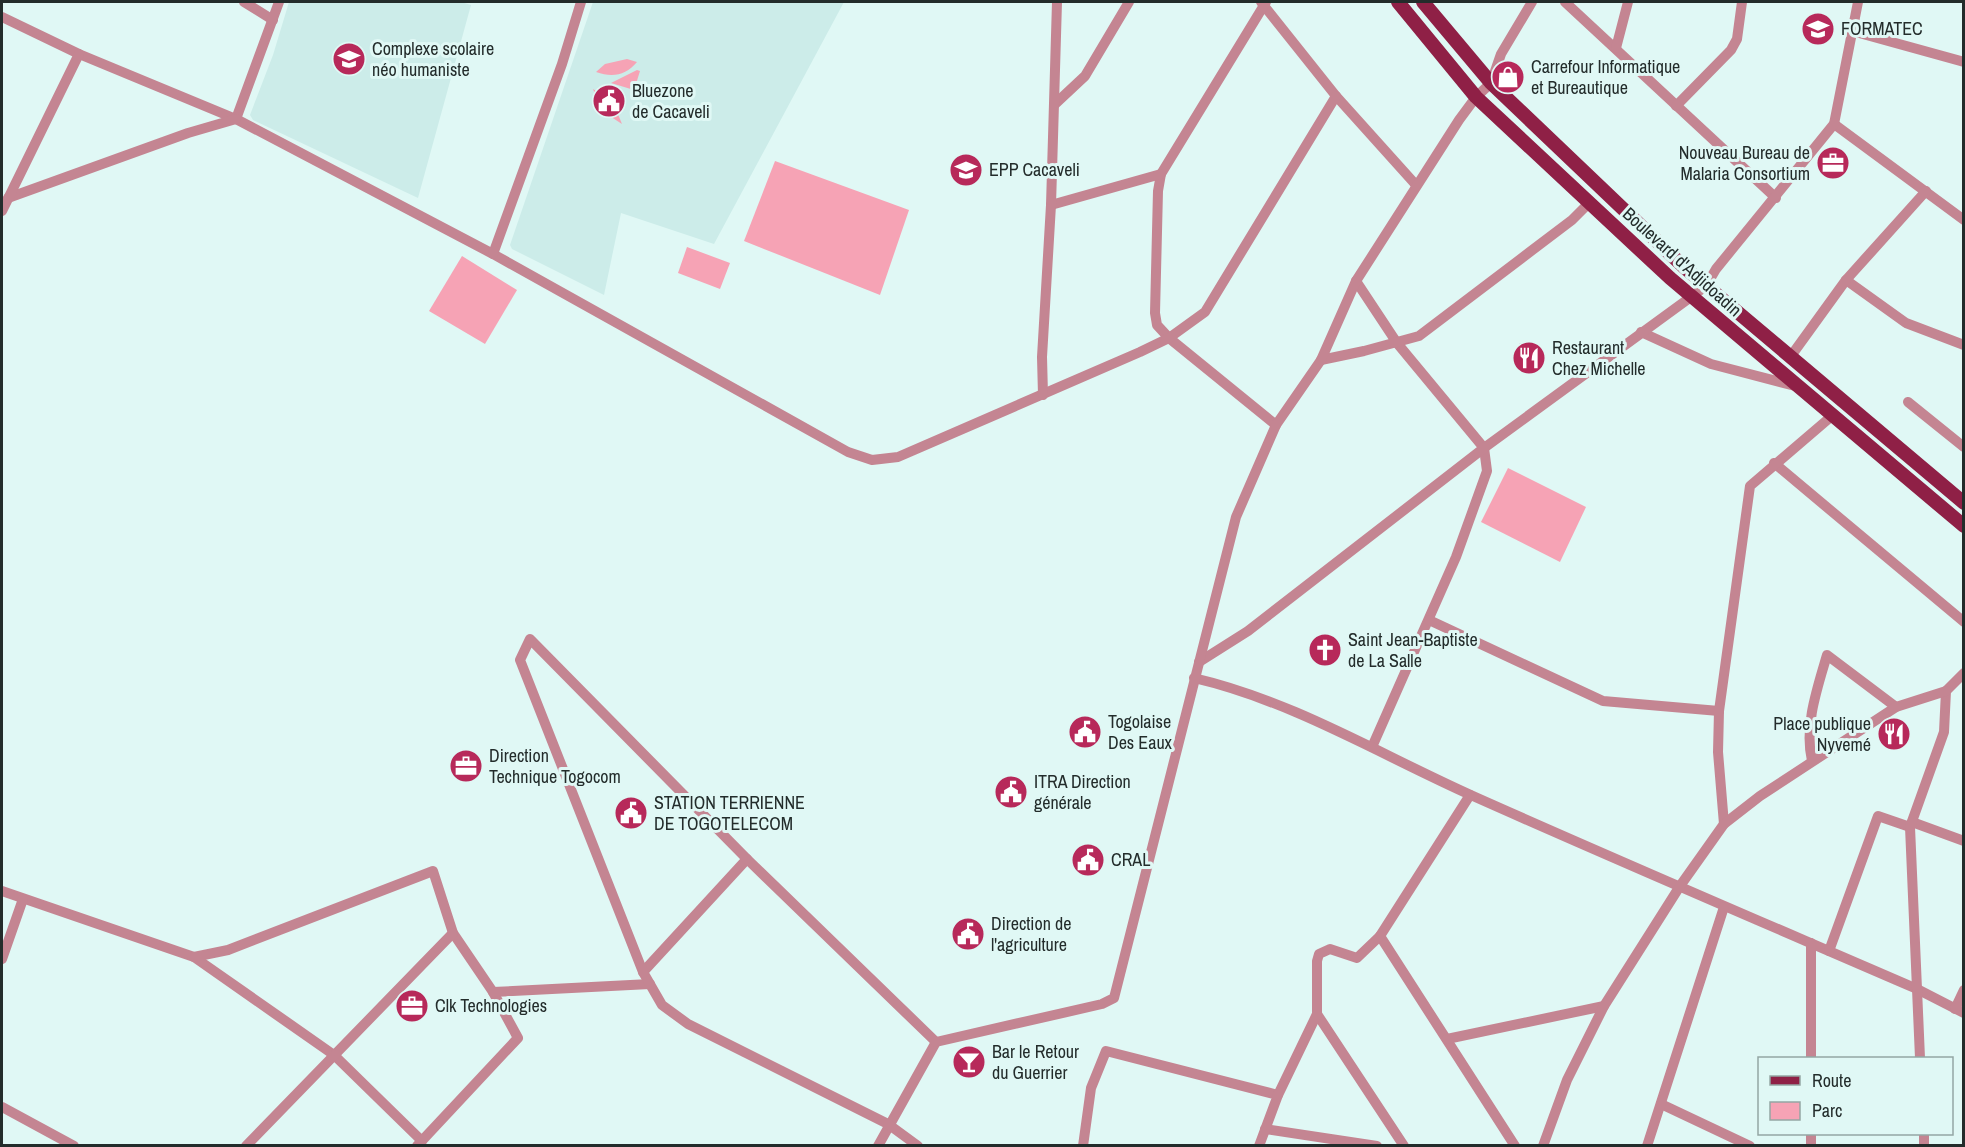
<svg xmlns="http://www.w3.org/2000/svg" width="1965" height="1147" font-family="'Archivo Narrow',sans-serif">
<rect width="100%" height="100%" fill="#e0f8f5"/>
<!-- built -->
<g fill="#ccece9">
<path d="M289,2H461L471,5L418,198L253,120L250,115L273,55Z"/>
<path d="M593,2H844L714,244L621,213L604,295L512,249L510,245Z"/>
</g>
<!-- green -->
<g fill="#f6a3b5">
<path d="M627,59L637,62C626,75 613,78 596,72L605,64Z"/>
<path d="M637,70L640,71L634,90L611,83Z"/>
<path d="M593,89L613,102L622,124L602,111Z"/>
<path d="M775,161L909,210L880,295L744,241Z"/>
<path d="M687,247L730,263L720,289L678,273Z"/>
<path d="M462,256L517,290L485,344L429,311Z"/>
<path d="M1508,468L1586,507L1560,562L1481,522Z"/>
</g>
<g fill="none" stroke-linecap="round" stroke-linejoin="round">
<!-- minor -->
<g stroke="#c48592" stroke-width="10">
<path d="M244,2L273,20"/>
<path d="M1261,2L1336,96L1416,185"/>
<path d="M1266,2L1161,174L1158,191L1155,313L1157,325L1169,338L1276,425"/>
<path d="M1565,2L1776,198"/>
<path d="M2,17L79,54L236,119L493,254L848,452L872,460L898,457L1140,352L1169,338L1205,312L1336,96"/>
<path d="M1852,31L1964,62"/>
<path d="M1616,48L1628,2"/>
<path d="M1054,105L1085,76L1129,2"/>
<path d="M1676,106L1731,50L1737,39L1742,2"/>
<path d="M236,119L279,2"/>
<path d="M1834,124L1964,220"/>
<path d="M8,198L188,133L236,119"/>
<path d="M1051,205L1161,174"/>
<path d="M2,211L79,54"/>
<path d="M493,254L562,64L581,2"/>
<path d="M1846,280L1906,323L1964,345"/>
<path d="M1356,281L1397,343L1484,448L1487,471L1456,557L1372,747"/>
<path d="M1641,332L1711,364L1799,387"/>
<path d="M1791,356L1846,280L1926,191"/>
<path d="M1321,360L1364,351L1419,336L1572,220L1590,202"/>
<path d="M1043,395L1042,357L1051,205L1057,2"/>
<path d="M1908,402L1964,447"/>
<path d="M1774,463L1964,622"/>
<path d="M1429,620L1603,701L1719,711"/>
<path d="M1199,662L1248,631L1484,448L1706,286L1716,269L1834,124L1858,2"/>
<path d="M1194,678C1293,701 1381,755 1473,796C1621,862 1769,925 1917,989L1964,1013"/>
<path d="M1812,761C1804,726 1817,689 1827,655L1896,707"/>
<path d="M1912,822L1964,841"/>
<path d="M1724,824L1718,752L1719,711L1750,486L1833,415"/>
<path d="M2,891L194,957L334,1055L422,1141"/>
<path d="M1380,936L1515,1146"/>
<path d="M1829,951L1878,816L1910,827"/>
<path d="M194,957L228,950L433,871L453,933L493,992L518,1038L417,1146"/>
<path d="M2,959L23,899"/>
<path d="M643,972L747,859"/>
<path d="M493,992L650,984"/>
<path d="M1955,1009L1964,990"/>
<path d="M1317,1014L1404,1146"/>
<path d="M1447,1039L1604,1006"/>
<path d="M1811,1058V943"/>
<path d="M1920,1058L1910,827L1944,732L1946,691L1964,673"/>
<path d="M1661,1104L1750,1146"/>
<path d="M2,1107L74,1146"/>
<path d="M1265,1129L1377,1146"/>
<path d="M1924,1134V1146"/>
<path d="M246,1146L453,933"/>
<path d="M878,1146L936,1042L1102,1004L1114,998L1236,517L1276,425L1321,360L1356,281L1459,120L1476,97L1491,83L1501,54L1532,2"/>
<path d="M918,1146L888,1124L688,1024L662,1005L643,972L520,660L530,639L747,859L936,1042"/>
<path d="M1083,1146L1091,1088L1106,1051L1278,1095"/>
<path d="M1259,1146L1278,1095L1317,1014V961L1319,954L1330,949L1357,958L1380,936L1470,795"/>
<path d="M1543,1146L1567,1080L1604,1006L1680,886L1724,824L1760,796L1896,707L1946,691"/>
<path d="M1647,1146L1724,907"/>
<path d="M1811,1146V1134"/>
</g>
<!-- major -->
<g stroke="#8f2046" stroke-width="14">
<path d="M1398,2L1476,97L1670,278L1964,526"/>
<path d="M1423,2L1491,83L1684,267L1964,503"/>
</g>
</g>
<!-- icons -->
<defs>
<g id="university-disc" transform="scale(1.725)"><circle r="9.5" fill="#b7295a" stroke="#e0f8f5"/><path d="M0-5L7-2L0 1L-7-2ZM-4 1L0 2.5L4 1V4Q0 6-4 4Z" fill="#fff"/></g>
<g id="school-disc" transform="scale(1.725)"><circle r="9.5" fill="#b7295a" stroke="#e0f8f5"/><path d="M0-5L7-2L0 1L-7-2ZM-4 1L0 2.5L4 1V4Q0 6-4 4Z" fill="#fff"/></g>
<g id="shop-disc" transform="scale(1.725)"><circle r="9.5" fill="#b7295a" stroke="#e0f8f5"/><path d="M-5-2.5h2.3a2.7 3.5 0 0 1 5.4 0H5L5.5 6h-11ZM-1.5-2.5h3a1.5 2.3 0 0 0-3 0Z" fill="#fff"/></g>
<g id="civic-disc" transform="scale(1.725)"><circle r="9.5" fill="#b7295a" stroke="#e0f8f5"/><path d="M-.6-6.5H3V-4.5H.6V-3L4-1V1h2V6H-6V1h2V-1L-.6-3ZM-1.2 2.5V6h2.4V2.5Z" fill="#fff"/></g>
<g id="office-disc" transform="scale(1.725)"><circle r="9.5" fill="#b7295a" stroke="#e0f8f5"/><path d="M-6-3h4V-5.5h4V-3h4V5H-6ZM-1-4.5V-3h2v-1.5ZM-6 0V1H6V0Z" fill="#fff"/></g>
<g id="restaurant-disc" transform="scale(1.725)"><circle r="9.5" fill="#b7295a" stroke="#e0f8f5"/><path d="M-5-6h1v4h1v-4h1v4h1v-4h1v5L-1.5 .5V6h-2V.5L-5-1ZM5-6V6H3V1.5H1.5Q1.5-4 5-6Z" fill="#fff"/></g>
<g id="church-disc" transform="scale(1.725)"><circle r="9.5" fill="#b7295a" stroke="#e0f8f5"/><path d="M-1.2-6h2.4v3.5h3.3v2.4h-3.3V6h-2.4V-.1h-3.3v-2.4h3.3Z" fill="#fff"/></g>
<g id="bar-disc" transform="scale(1.725)"><circle r="9.5" fill="#b7295a" stroke="#e0f8f5"/><path d="M-6-5H6L.8 .8V4.5H3.5V6h-7V4.5H-.8V.8Z" fill="#fff"/></g>
</defs>
<g fill-rule="evenodd">
<use href="#university-disc" x="1818" y="29"/>
<use href="#school-disc" x="349" y="59"/>
<use href="#shop-disc" x="1508" y="77"/>
<use href="#civic-disc" x="609" y="101"/>
<use href="#office-disc" x="1833" y="163"/>
<use href="#school-disc" x="966" y="170"/>
<use href="#restaurant-disc" x="1529" y="358"/>
<use href="#church-disc" x="1325" y="650"/>
<use href="#civic-disc" x="1085" y="732"/>
<use href="#restaurant-disc" x="1894" y="734"/>
<use href="#office-disc" x="466" y="766"/>
<use href="#civic-disc" x="1011" y="792"/>
<use href="#civic-disc" x="631" y="813"/>
<use href="#civic-disc" x="1088" y="860"/>
<use href="#civic-disc" x="968" y="934"/>
<use href="#office-disc" x="412" y="1006"/>
<use href="#bar-disc" x="969" y="1062"/>
</g>
<g text-anchor="middle" stroke-width="6" stroke-linejoin="round" paint-order="stroke">
<!-- poi labels -->
<g font-size="18" fill="#232c2b" stroke="#e0f8f5" text-anchor="start">
<text x="1841" y="35">FORMATEC</text>
<text x="372" y="55">Complexe scolaire<tspan x="372" dy="21">néo humaniste</tspan></text>
<text x="1531" y="73">Carrefour Informatique<tspan x="1531" dy="21">et Bureautique</tspan></text>
<text x="632" y="97">Bluezone<tspan x="632" dy="21">de Cacaveli</tspan></text>
<text x="1810" y="159" text-anchor="end">Nouveau Bureau de<tspan x="1810" dy="21">Malaria Consortium</tspan></text>
<text x="989" y="176">EPP Cacaveli</text>
<text x="1552" y="354">Restaurant<tspan x="1552" dy="21">Chez Michelle</tspan></text>
<text x="1348" y="646">Saint Jean-Baptiste<tspan x="1348" dy="21">de La Salle</tspan></text>
<text x="1108" y="728">Togolaise<tspan x="1108" dy="21">Des Eaux</tspan></text>
<text x="1871" y="730" text-anchor="end">Place publique<tspan x="1871" dy="21">Nyvemé</tspan></text>
<text x="489" y="762">Direction<tspan x="489" dy="21">Technique Togocom</tspan></text>
<text x="1034" y="788">ITRA Direction<tspan x="1034" dy="21">générale</tspan></text>
<text x="654" y="809">STATION TERRIENNE<tspan x="654" dy="21">DE TOGOTELECOM</tspan></text>
<text x="1111" y="866">CRAL</text>
<text x="991" y="930">Direction de<tspan x="991" dy="21">l'agriculture</tspan></text>
<text x="435" y="1012">Clk Technologies</text>
<text x="992" y="1058">Bar le Retour<tspan x="992" dy="21">du Guerrier</tspan></text>
</g>
<!-- street labels -->
<g font-size="18" fill="#232c2b" stroke="#e0f8f5">
<text transform="translate(1682 262) rotate(42)" y="6">Boulevard d'Adjidoadin</text>
</g>
</g>
<!-- border -->
<rect width="1965" height="1147" fill="none" stroke="#232c2b" stroke-width="6"/>
<!-- legend -->
<rect x="1758" y="1057" width="195" height="78" fill="#e0f8f5" stroke="#94a6a4" stroke-width="1.5"/>
<rect x="1770" y="1076" width="30" height="9" fill="#8f2046" stroke="#94a6a4" stroke-width="1.5"/>
<text x="1812" y="1087" font-size="18" fill="#232c2b">Route</text>
<rect x="1770" y="1102" width="30" height="18" fill="#f6a3b5" stroke="#94a6a4" stroke-width="1.5"/>
<text x="1812" y="1117" font-size="18" fill="#232c2b">Parc</text>
</svg>
